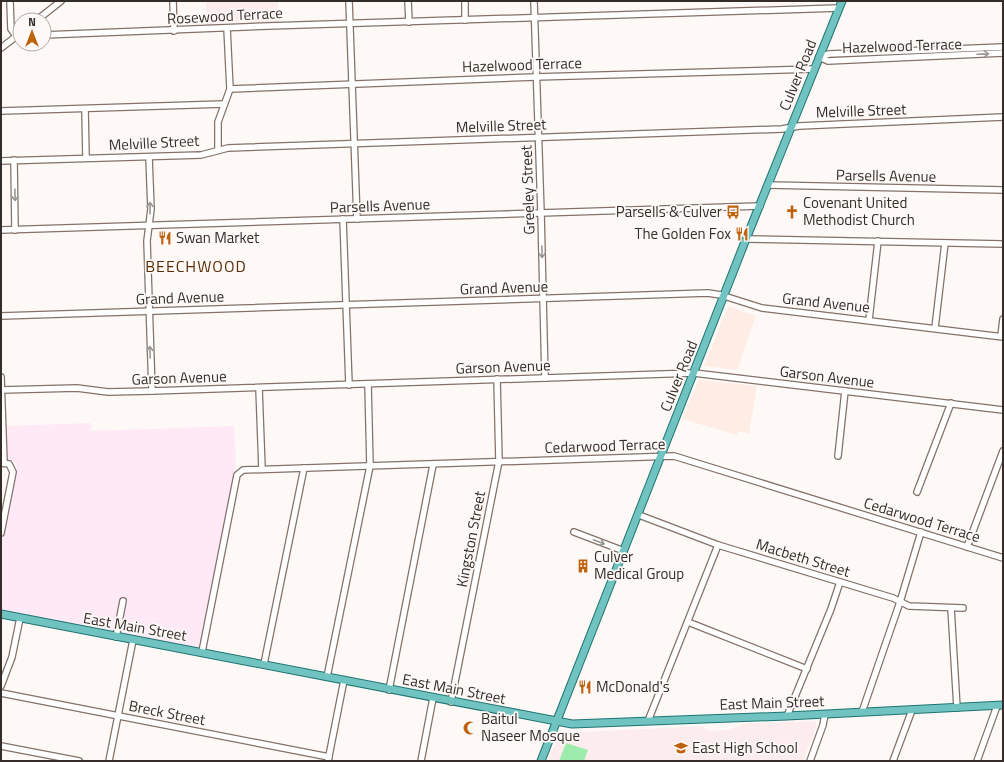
<svg xmlns="http://www.w3.org/2000/svg" width="1004" height="762" font-family="'Titillium Web',sans-serif">
<rect width="100%" height="100%" fill="#fef9f7"/>
<!-- built -->
<g fill="#ffede5">
<path d="M728,306L756,316L737,370L704,366Z"/>
<path d="M699,380L757,386L749,434L738,431L737,435L682,419Z"/>
</g>
<!-- industrial -->
<path fill="#ffe9f7" d="M91,423V431L234,426L236,466L201,646L199,648L1,610V549L17,468L15,462L6,459L4,426Z"/>
<!-- education -->
<g fill="#fceced">
<path d="M206,1H278L279,23L249,24L243,21L213,24L207,27Z"/>
<path d="M814,721L817,725L803,761H548L558,735L562,733L702,726L710,731L728,730L743,724Z"/>
</g>
<!-- green -->
<path fill="#9decad" d="M566,743L588,750L584,761H559Z"/>
<g fill="none" stroke-linecap="round" stroke-linejoin="round">
<!-- minor casing -->
<g stroke="#847168" stroke-width="8">
<g id="minor">
<path d="M10,1L11,29L16,36H20"/>
<path d="M173,1L174,31"/>
<path d="M349,1L357,219"/>
<path d="M408,1L409,22"/>
<path d="M465,1V20"/>
<path d="M534,1L541,213L545,378"/>
<path d="M37,20L61,1"/>
<path d="M44,35L268,26L839,8"/>
<path d="M1,48L18,35"/>
<path d="M819,57L828,61L1003,53"/>
<path d="M819,57L829,54L1003,47"/>
<path d="M230,89L535,77L814,69"/>
<path d="M85,109L86,158"/>
<path d="M1,111L224,104"/>
<path d="M218,150V122L230,89L227,28"/>
<path d="M149,157L151,209L147,241L152,391"/>
<path d="M14,160L15,230"/>
<path d="M1,161L201,155L228,148L782,129L799,126L1003,117"/>
<path d="M768,185L1003,190"/>
<path d="M343,219L349,385"/>
<path d="M1,230L760,206"/>
<path d="M746,239L1003,244"/>
<path d="M1,316L708,293L721,295L762,308L1003,337"/>
<path d="M869,320L878,241"/>
<path d="M935,328L945,243"/>
<path d="M1001,336L1003,319"/>
<path d="M1,377L4,463"/>
<path d="M259,388L262,469"/>
<path d="M1,390L77,388L108,392L152,391L694,373L1003,410"/>
<path d="M838,456L845,391"/>
<path d="M1,463L9,464L13,472L1,533"/>
<path d="M917,492L951,403"/>
<path d="M639,515L718,545L893,598L909,606L963,608"/>
<path d="M574,532L624,551"/>
<path d="M967,547L1003,451"/>
<path d="M951,608L957,708"/>
<path d="M688,622L807,669"/>
<path d="M116,637L123,601"/>
<path d="M202,652L237,475L243,470L674,456L1003,558"/>
<path d="M264,664L304,468"/>
<path d="M327,677L370,466L368,384"/>
<path d="M1,686L12,657L20,618"/>
<path d="M389,690L433,465"/>
<path d="M1,693L329,757"/>
<path d="M451,702L499,461L497,379"/>
<path d="M862,712L900,602L921,532"/>
<path d="M787,716L831,609L840,582"/>
<path d="M648,721L718,545"/>
<path d="M1,746L79,761"/>
<path d="M109,761L133,640"/>
<path d="M328,761L344,680"/>
<path d="M421,761L433,698"/>
<path d="M810,761L823,725L825,714"/>
<path d="M893,761L912,710"/>
<path d="M977,761L997,706"/>
</g>
</g>
<!-- major casing -->
<g stroke="#1d7471" stroke-width="9">
<g id="major">
<path d="M1,614L572,724L787,716L1003,705"/>
<path d="M541,761L746,239L842,1"/>
</g>
</g>
<!-- minor -->
<use href="#minor" stroke="#fff" stroke-width="5.5"/>
<!-- major -->
<use href="#major" stroke="#70c3c1" stroke-width="7"/>
</g>
<!-- one-way arrows -->
<defs><path id="oneway-shaft" d="M-6 0H5M1.5-3L5.5 0L1.5 3" fill="none" stroke-width="1.6" stroke-linecap="round" stroke-linejoin="round"/></defs>
<g stroke="#9a9694">
<use href="#oneway-shaft" transform="translate(983 54) rotate(-2)"/>
<use href="#oneway-shaft" transform="translate(15 195) rotate(89)"/>
<use href="#oneway-shaft" transform="translate(150 208) rotate(-90)"/>
<use href="#oneway-shaft" transform="translate(542 252) rotate(89)"/>
<use href="#oneway-shaft" transform="translate(150 352) rotate(-92)"/>
<use href="#oneway-shaft" transform="translate(599 542) rotate(21)"/>
</g>
<!-- icons -->
<defs>
<g id="bus-bare" transform="scale(1.08)"><path d="M-5-6H5V4H4V6H2V4H-2V6H-4V4H-5ZM-3.5-4V0h7V-4ZM-3.5 1.2v1.5H-2V1.2ZM2 1.2v1.5H3.5V1.2Z" fill="#be620e" stroke="#fef9f7" stroke-width="2.5" paint-order="stroke"/></g>
<g id="church-bare" transform="scale(1.08)"><path d="M-1.2-6h2.4v3.5h3.3v2.4h-3.3V6h-2.4V-.1h-3.3v-2.4h3.3Z" fill="#be620e" stroke="#fef9f7" stroke-width="2.5" paint-order="stroke"/></g>
<g id="restaurant-bare" transform="scale(1.08)"><path d="M-5-6h1v4h1v-4h1v4h1v-4h1v5L-1.5 .5V6h-2V.5L-5-1ZM5-6V6H3V1.5H1.5Q1.5-4 5-6Z" fill="#be620e" stroke="#fef9f7" stroke-width="2.5" paint-order="stroke"/></g>
<g id="building-bare" transform="scale(1.08)"><path d="M-4-6H4V6H1V3H-1V6H-4ZM-2.5-4.3h1.7v1.8h-1.7ZM.8-4.3h1.7v1.8H.8ZM-2.5-1h1.7V.8h-1.7ZM.8-1h1.7V.8H.8Z" fill="#be620e" stroke="#fef9f7" stroke-width="2.5" paint-order="stroke"/></g>
<g id="mosque-bare" transform="scale(1.08)"><path d="M3.5-4.9A6 6 0 1 0 3.5 4.9A5 5 0 1 1 3.5-4.9Z" fill="#be620e" stroke="#fef9f7" stroke-width="2.5" paint-order="stroke"/></g>
<g id="school-bare" transform="scale(1.08)"><path d="M0-5L7-2L0 1L-7-2ZM-4 1L0 2.5L4 1V4Q0 6-4 4Z" fill="#be620e" stroke="#fef9f7" stroke-width="2.5" paint-order="stroke"/></g>
</defs>
<g fill-rule="evenodd">
<use href="#bus-bare" x="733" y="212"/>
<use href="#church-bare" x="792" y="212"/>
<use href="#restaurant-bare" x="742" y="234"/>
<use href="#restaurant-bare" x="165" y="238"/>
<use href="#building-bare" x="583" y="566"/>
<use href="#restaurant-bare" x="585" y="687"/>
<use href="#mosque-bare" x="470" y="728"/>
<use href="#school-bare" x="681" y="748"/>
</g>
<g text-anchor="middle" stroke-width="3.5" stroke-linejoin="round" paint-order="stroke">
<!-- street labels -->
<g font-size="15" fill="#352d2a" stroke="#fef9f7">
<text transform="translate(225 16) rotate(-3)" y="5">Rosewood Terrace</text>
<text transform="translate(902 46) rotate(-2)" y="5">Hazelwood Terrace</text>
<text transform="translate(522 65) rotate(-2)" y="5">Hazelwood Terrace</text>
<text transform="translate(798 75) rotate(-68)" y="5">Culver Road</text>
<text transform="translate(861 111) rotate(-2)" y="5">Melville Street</text>
<text transform="translate(501 126) rotate(-2)" y="5">Melville Street</text>
<text transform="translate(154 143) rotate(-3)" y="5">Melville Street</text>
<text transform="translate(886 176) rotate(1)" y="5">Parsells Avenue</text>
<text transform="translate(528 190) rotate(-92)" y="5">Greeley Street</text>
<text transform="translate(380 206) rotate(-2)" y="5">Parsells Avenue</text>
<text transform="translate(504 288) rotate(-2)" y="5">Grand Avenue</text>
<text transform="translate(180 298) rotate(-2)" y="5">Grand Avenue</text>
<text transform="translate(826 303) rotate(6)" y="5">Grand Avenue</text>
<text transform="translate(503 367) rotate(-2)" y="5">Garson Avenue</text>
<text transform="translate(679 376) rotate(-68)" y="5">Culver Road</text>
<text transform="translate(827 377) rotate(7)" y="5">Garson Avenue</text>
<text transform="translate(179 378) rotate(-2)" y="5">Garson Avenue</text>
<text transform="translate(605 446) rotate(-2)" y="5">Cedarwood Terrace</text>
<text transform="translate(922 520) rotate(17)" y="5">Cedarwood Terrace</text>
<text transform="translate(471 539) rotate(-79)" y="5">Kingston Street</text>
<text transform="translate(803 558) rotate(17)" y="5">Macbeth Street</text>
<text transform="translate(135 627) rotate(10)" y="5">East Main Street</text>
<text transform="translate(454 689) rotate(11)" y="5">East Main Street</text>
<text transform="translate(772 703) rotate(-2)" y="5">East Main Street</text>
<text transform="translate(167 713) rotate(11)" y="5">Breck Street</text>
</g>
<!-- poi labels -->
<g font-size="15" fill="#352d2a" stroke="#fef9f7" text-anchor="start">
<text x="803" y="208">Covenant United<tspan x="803" dy="17">Methodist Church</tspan></text>
<text x="722" y="217" text-anchor="end">Parsells &amp; Culver</text>
<text x="731" y="239" text-anchor="end">The Golden Fox</text>
<text x="176" y="243">Swan Market</text>
<text x="594" y="562">Culver<tspan x="594" dy="17">Medical Group</tspan></text>
<text x="596" y="692">McDonald's</text>
<text x="481" y="724">Baitul<tspan x="481" dy="17">Naseer Mosque</tspan></text>
<text x="692" y="753">East High School</text>
</g>
<!-- neighbourhood labels -->
<g font-size="16" letter-spacing="1" fill="#592c08" stroke="#fef9f7">
<text x="196" y="272">BEECHWOOD</text>
</g>
</g>
<!-- border -->
<rect width="1004" height="762" fill="none" stroke="#352d2a" stroke-width="4"/>
<!-- north arrow -->
<g transform="translate(32 32)"><circle r="19" fill="#fef9f7" stroke="#aea7a5"/>
<path d="M0-3L7 15L0 10L-7 15Z" fill="#be620e"/>
<text y="-6" font-size="11" font-weight="bold" text-anchor="middle" fill="#352d2a">N</text>
</g>
</svg>
